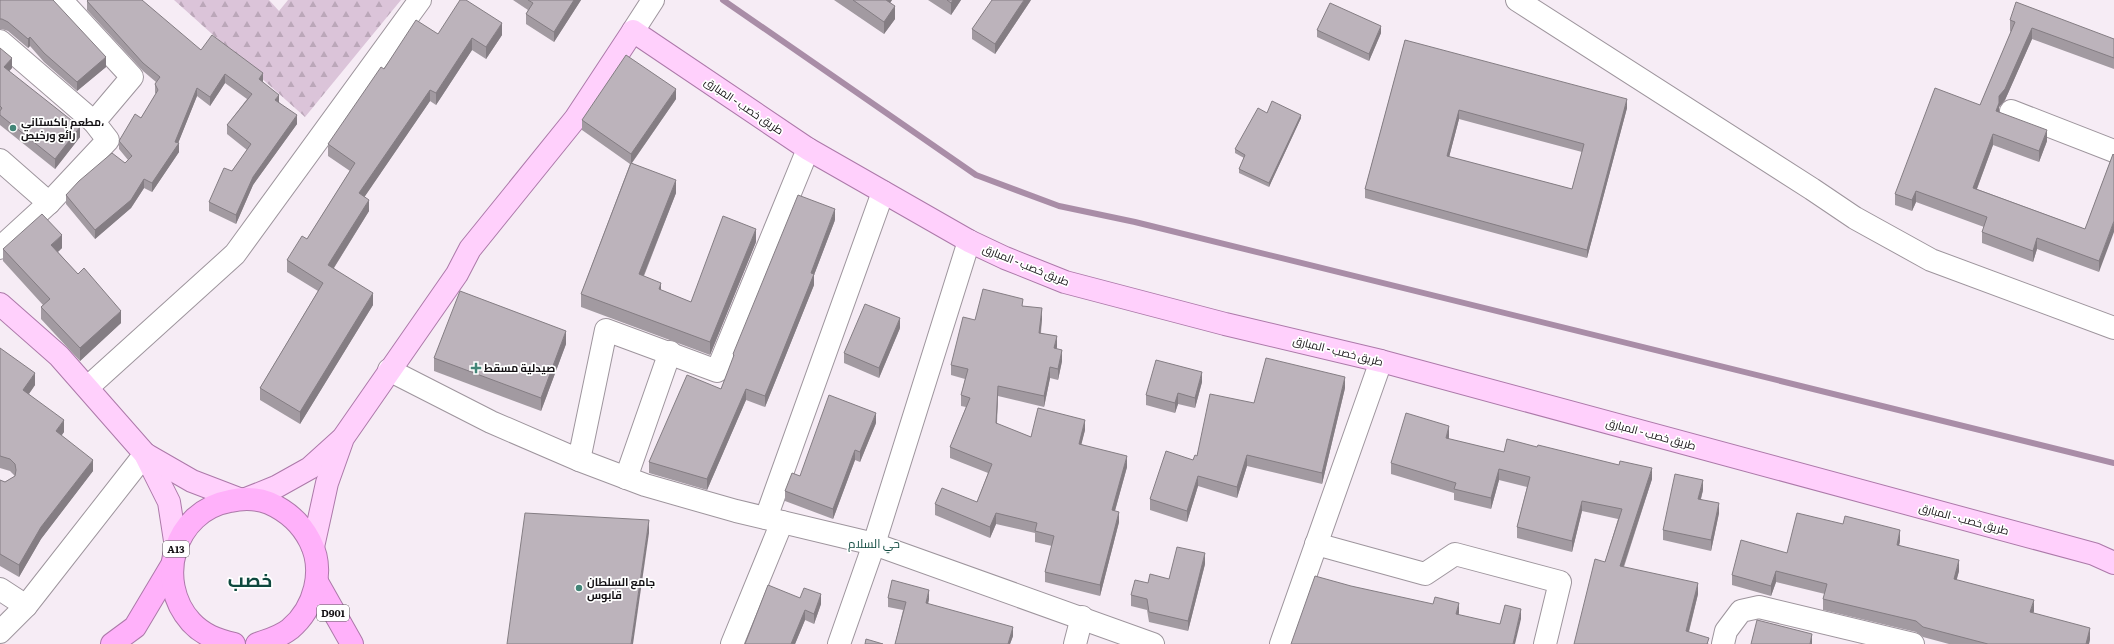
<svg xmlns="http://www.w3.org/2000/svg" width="2114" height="644" font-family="Literata,Cairo,serif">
<defs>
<pattern id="forest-firs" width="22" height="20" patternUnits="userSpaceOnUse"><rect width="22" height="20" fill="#dbc4d9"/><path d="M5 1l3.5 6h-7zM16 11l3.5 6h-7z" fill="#bba7b9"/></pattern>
</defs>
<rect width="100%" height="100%" fill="#f6ecf5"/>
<!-- forest -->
<path fill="url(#forest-firs)" d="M174,0H269L279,11L288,0H401L305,117Z"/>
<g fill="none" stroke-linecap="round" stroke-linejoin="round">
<!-- stream -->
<path stroke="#a98da7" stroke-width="6" d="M723,0L976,175L1059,206L1135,222L2114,463"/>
<!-- minor casing -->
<g stroke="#9e959d" stroke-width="24">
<g id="minor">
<path d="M1517,0L1812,189L1855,218L1931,260L2114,328"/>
<path d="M633,31L653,0"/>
<path d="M0,41L94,122"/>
<path d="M2011,111L2114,151"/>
<path d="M0,160L49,203"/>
<path d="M0,248L49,203L108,140L94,122L132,77L61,0"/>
<path d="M389,370L491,422L579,460L645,485L736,511L874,544L1153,644"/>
<path d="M88,387L235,254L420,0"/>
<path d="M579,460L606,330L717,371L808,149"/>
<path d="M626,478L670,352"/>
<path d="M766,518L883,192"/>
<path d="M1316,544L1425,574L1455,554L1560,582L1545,644"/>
<path d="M0,589L26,606"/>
<path d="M0,632L26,606L145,454"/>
<path d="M732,644L782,522"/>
<path d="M839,644L874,544L969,241"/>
<path d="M1075,644L1082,617"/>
<path d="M1281,644L1381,361"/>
<path d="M1723,644L1726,631L1741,611L1759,607L1913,644"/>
</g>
</g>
<!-- major casing -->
<g stroke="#ac79a9" stroke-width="24">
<g id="major">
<path d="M0,304L59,356L145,454L169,502L176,547"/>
<path d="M145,454L192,481L239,499"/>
<path d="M246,499L276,487L310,468L341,440"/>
<path d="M313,547L327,483L343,438L457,274L470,249L575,119L633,31L808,149L969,241L1005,258L1065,282L1225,324L1381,361L2094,554L2114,563"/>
</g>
</g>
<!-- highway casing -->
<g stroke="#ac79a9" stroke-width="24">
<g id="highway">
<path d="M317,582L352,644"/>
<path d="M112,644L135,627L172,565"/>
<path d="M234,644C217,640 203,635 191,622C154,581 174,511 230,501C243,498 256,498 269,503C287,511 301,523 310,541C325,570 315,608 290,629C280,637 268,640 257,644"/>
</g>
</g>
<!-- minor -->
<use href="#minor" stroke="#fff" stroke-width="22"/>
<!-- major -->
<use href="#major" stroke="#ffd0fc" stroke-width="22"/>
<!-- highway -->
<use href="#highway" stroke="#ffb1fa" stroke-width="22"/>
</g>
<!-- wall -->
<g fill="#a29aa1" fill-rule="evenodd">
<path d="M0,0L106,67L77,91L44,62L30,46L28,48L8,31L2,29H0Z"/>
<path d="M513,0H581L554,42L526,24V14L528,10Z"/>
<path d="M834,0H892L890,3L895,19L884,34Z"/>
<path d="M928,0H961L951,15Z"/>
<path d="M1031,0L995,54L972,39V29Z"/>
<path d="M87,1L201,50L263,82V83L297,124L253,185L236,224L209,211V202L247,150L227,134V125L247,99L225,83L210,106L197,96L178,143L179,152L152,192L144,188L131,208L95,239L66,204V195L125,163L128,160L119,149V141L141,118L156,94L155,93V84L156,82L143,71L87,10Z"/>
<path d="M2010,20L2114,39V69L2032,39L2005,100L1999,107V112L2047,141L2039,162L1993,145L1977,189L2085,229L2113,154L2099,272L2037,249L2033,262L1982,243V232L1984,227L1916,202L1912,211L1895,205V194L1980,105L2011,32L2010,31Z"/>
<path d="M1317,30L1381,33L1369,61L1317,37Z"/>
<path d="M438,34L502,35L486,59L472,50L436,105L430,101L364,197L369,211L334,268L373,305L300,424L260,400V388L318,291L287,272V260L307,239L350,171L328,156V144L384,69Z"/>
<path d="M1405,40L1627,108L1587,258L1365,198V189ZM1459,119L1582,152L1572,189L1449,157Z"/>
<path d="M0,48L12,68L9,71L80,137L55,169L0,125Z"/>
<path d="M676,99L632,163L676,193L644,276L661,290L691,302L756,242L710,355L581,307V294L630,164L582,130V120Z"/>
<path d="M1267,113L1301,118L1269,187L1239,173V169L1244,158L1235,153V149Z"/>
<path d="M835,220L814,275V285L765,407L746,400L707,490L649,473V462L721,389L733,359V354Z"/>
<path d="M62,248L58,252L121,323L80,361L41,319V307L43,305L3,261V249Z"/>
<path d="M1023,306L1042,319L1041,333L1057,347L1056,349L1062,361L1058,380L1050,378L1044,407L998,396L997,424L1031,437L1085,430L1081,444L1127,467L1115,511L1119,522L1100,596L1045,582V572L1052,546L1035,542V533L996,524L990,538L935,515V504L977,502L988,473L950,458V447L966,407L961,406V395L965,379L951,375V365L975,320Z"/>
<path d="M900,328L879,378L844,363V353Z"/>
<path d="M566,344L541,411L434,371V358Z"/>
<path d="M0,348L35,385L29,394L64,432L61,436L93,471L41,539L19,577L0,566V480L5,482L15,476L10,471L0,468Z"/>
<path d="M1202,382L1195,408L1178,404L1175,413L1146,405V395Z"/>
<path d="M1345,388L1322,484L1247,466L1237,498L1198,486L1187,522L1150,510V499L1193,460L1197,456L1254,403Z"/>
<path d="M876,423L860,462L855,460L833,519L785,501V491L800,476Z"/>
<path d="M1449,437V439L1504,452L1652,479L1624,567L1698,594L1689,632L1709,644H1574L1605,562L1618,519L1582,511L1572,552L1517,538V527L1527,487L1499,480L1491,509L1454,500V493L1391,474V463Z"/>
<path d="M1703,490L1701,499L1719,513L1711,551L1663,540V530Z"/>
<path d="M1900,541L1899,545L1959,571L1956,580L2034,611L2033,613L2090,639L2089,644H1949L1923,637L1916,632L1823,610V599L1825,594L1776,582L1771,596L1732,585V575L1787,553Z"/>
<path d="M1205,564L1188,631L1149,622L1147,610L1131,606V595L1148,583L1169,579Z"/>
<path d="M800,598L821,604L814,624L805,620L795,644H745Z"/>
<path d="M888,598L929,599L928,604L1013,636L1010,644H895L903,610L888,607Z"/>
</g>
<!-- shaded-wall -->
<g fill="#847d83">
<path d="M574,0H581L554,42V32Z"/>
<path d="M884,0H892L884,12Z"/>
<path d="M953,0H961L951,15V3Z"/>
<path d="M1024,0H1031L995,54V44Z"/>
<path d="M895,6V19L884,34V22Z"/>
<path d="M502,23V35L486,59V47Z"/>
<path d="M1381,26V33L1369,61V54Z"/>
<path d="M2032,28V39L2005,100L1999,107V96Z"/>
<path d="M30,37V46L28,48V39Z"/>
<path d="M472,38V50L436,105V93Z"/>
<path d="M106,57V67L77,91V82Z"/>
<path d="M12,58V68L4,77V67Z"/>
<path d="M263,73V82L259,88V79Z"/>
<path d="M225,74V83L210,106V97Z"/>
<path d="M197,88V96L177,146L179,143V152L152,192V183L175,142Z"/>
<path d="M676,89V99L631,164V154Z"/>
<path d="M430,90V101L359,205V193Z"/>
<path d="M279,95V104L275,100Z"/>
<path d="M1627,99V108L1587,258V250Z"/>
<path d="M1999,103V114L1996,111Z"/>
<path d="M1459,110V119L1447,165V156Z"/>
<path d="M297,115V124L253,185L236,224V215L253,177Z"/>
<path d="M1301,115V118L1269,187V183Z"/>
<path d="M80,127V137L55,169V159Z"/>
<path d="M2047,130V141L2039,162V151Z"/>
<path d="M1993,134V145L1973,199V188Z"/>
<path d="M144,179V188L131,208L95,239V230Z"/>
<path d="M676,180V193L639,287V274Z"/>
<path d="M1916,191V202L1912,211V200Z"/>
<path d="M369,200V211L328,277V265Z"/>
<path d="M835,209V220L814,275V285L765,407V396Z"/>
<path d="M2114,221V232L2099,272V261Z"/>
<path d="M756,229V242L710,355V342Z"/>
<path d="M62,235V248L51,258V245Z"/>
<path d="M2037,238V249L2033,262V251Z"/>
<path d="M661,283V295L659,289Z"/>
<path d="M373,293V305L300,424V412Z"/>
<path d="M1042,308V319L1039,343V333Z"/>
<path d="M121,311V323L80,361V348Z"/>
<path d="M900,318V328L879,378V368Z"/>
<path d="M566,331V344L541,411V398Z"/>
<path d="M1057,336V347L1054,359V348Z"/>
<path d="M1062,350V361L1058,380V369Z"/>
<path d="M1050,367V378L1044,407V396Z"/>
<path d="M1202,372V382L1195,408V398Z"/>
<path d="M35,373V385L23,402V390Z"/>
<path d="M1345,377V388L1322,484V473Z"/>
<path d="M998,386V396L996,434V423Z"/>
<path d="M746,389V400L707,490V479Z"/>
<path d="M1178,393V404L1175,413V403Z"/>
<path d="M876,413V423L860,462V452Z"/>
<path d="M64,420V432L56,443V431Z"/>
<path d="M1085,420V430L1079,454V444Z"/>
<path d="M1449,426V437L1446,449V438Z"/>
<path d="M855,450V460L833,519V509Z"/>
<path d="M1247,455V466L1237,498V487Z"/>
<path d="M1127,456V467L1112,521V510Z"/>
<path d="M93,460V471L41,539L19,577V565L41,527Z"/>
<path d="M1652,468V479L1620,577V566Z"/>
<path d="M1499,469V480L1491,509V498Z"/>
<path d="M1198,476V486L1187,522V511Z"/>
<path d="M1703,480V490L1698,509V499Z"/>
<path d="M1582,501V511L1572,552V541Z"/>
<path d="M1719,503V513L1711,551V540Z"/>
<path d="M1119,512V522L1100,596V585Z"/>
<path d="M996,513V524L990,538V527Z"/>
<path d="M649,520V533L633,644H631Z"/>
<path d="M1900,530V541L1897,555V545Z"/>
<path d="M1205,553V564L1188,631V621Z"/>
<path d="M1959,560V571L1954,590V579Z"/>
<path d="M1776,571V582L1771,596V586Z"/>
<path d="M1698,583V594L1686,642V631Z"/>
<path d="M929,590V599L926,612V603Z"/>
<path d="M821,594V604L814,624V614Z"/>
<path d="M2034,600V611L2030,623V612Z"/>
<path d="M1459,603V613L1456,624V614Z"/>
<path d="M1521,609V619L1515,644H1513Z"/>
<path d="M805,610V620L795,644H791Z"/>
<path d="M1013,627V636L1010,644H1008Z"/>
<path d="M2090,628V639L2089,644H2086Z"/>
<path d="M1812,634V644H1810Z"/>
</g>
<!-- building -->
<g fill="#bcb3bb" stroke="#847d83" fill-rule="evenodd">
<path d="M0,0H53L106,57L77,82L44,53L30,37L28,39L8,22L2,19H0Z"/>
<path d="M88,0H142L201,50L212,35L263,73L259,79L279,95L275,100L297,115L253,177L236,215L209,202L224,168L232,171L251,144L227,125L252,94L225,74L210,97L197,88L175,142L179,143L152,183L144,179L131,200L95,230L66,195L79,181L112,153L125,163L132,156L119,141L135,114L141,118L158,90L155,84L160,77L143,63L87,1Z"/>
<path d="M460,0H466L502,23L486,47L472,38L436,93L430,90L359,193L369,200L328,265L373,293L300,412L260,388L323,283L287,260L302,236L307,239L355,163L328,144L381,67L384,69L416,20L438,34Z"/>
<path d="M528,0H574L554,32L526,14L533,3Z"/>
<path d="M853,0H886L895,6L884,22Z"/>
<path d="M947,0H953L951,3Z"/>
<path d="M992,0H1024L995,44L972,29Z"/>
<path d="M2016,2L2114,39V58L2032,28L2005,89L1999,96V103L1996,111L2047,130L2039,151L1993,134L1973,188L2085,229L2113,154L2114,155V221L2099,261L2037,238L2033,251L1982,232L1987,217L1916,191L1912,200L1895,194L1935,88L1980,105L2015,22L2010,20Z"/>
<path d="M1330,3L1381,26L1369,54L1317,30Z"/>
<path d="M1405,40L1627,99L1587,250L1365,189ZM1459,110L1584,144L1572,189L1447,156Z"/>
<path d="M0,48L12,58L4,67L80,127L55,159L0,115V111L2,108L0,106Z"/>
<path d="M626,55L676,89L631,154L582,120Z"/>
<path d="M1272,101L1301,115L1269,183L1239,169L1245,155L1235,149L1258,108L1267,113Z"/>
<path d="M631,163L676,180L639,274L661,283L659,289L691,302L723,216L756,229L710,342L581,294Z"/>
<path d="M798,195L835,209L811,273L814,274L765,396L746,389L707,479L649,462L687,375L721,389L734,355L733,354Z"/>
<path d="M42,214L62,235L51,245L78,274L84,268L121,311L80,348L41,307L50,299L3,249Z"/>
<path d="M983,289L1023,299L1022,306L1042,308L1039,333L1057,336L1054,348L1062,350L1058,369L1050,367L1044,396L998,386L996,423L1031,437L1038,408L1085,420L1079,444L1127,456L1112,510L1119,512L1100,585L1045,572L1054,536L1035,531L1037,523L996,513L990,527L935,504L942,488L977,502L992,464L950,447L970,398L961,395L968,369L951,365L963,317L975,320Z"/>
<path d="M460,291L566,331L541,398L434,358Z"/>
<path d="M865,304L900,318L879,368L844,353Z"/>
<path d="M0,348L35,373L23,390L64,420L56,431L93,460L41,527L19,565L0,554V480L5,482L15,476L16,470L15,464L10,459L0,456Z"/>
<path d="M1266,358L1345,377L1322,473L1247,455L1237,487L1198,476L1187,511L1150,499L1166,451L1193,460L1195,455L1197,456L1210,394L1254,403Z"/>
<path d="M1156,360L1202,372L1195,398L1178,393L1175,403L1146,395Z"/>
<path d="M829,395L876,413L860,452L855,450L833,509L785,491L792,473L800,476Z"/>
<path d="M1406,413L1449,426L1446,438L1504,452L1507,439L1537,447L1538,445L1619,465L1620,461L1652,468L1620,566L1698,583L1686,631L1709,638L1707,644H1574L1595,559L1605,562L1622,509L1582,501L1572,541L1517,527L1530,477L1499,469L1491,498L1454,489L1456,483L1391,463Z"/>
<path d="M1675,474L1703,480L1698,499L1719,503L1711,540L1663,530Z"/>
<path d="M525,513L649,520L631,644H507Z"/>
<path d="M1797,513L1843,524L1845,516L1900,530L1897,545L1959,560L1954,579L2034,600L2030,612L2090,628L2086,644H1988L1923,627L1916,621L1823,599L1827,584L1776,571L1771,586L1732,575L1741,540L1787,553Z"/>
<path d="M1177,547L1205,553L1188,621L1149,612L1147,599L1131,595L1135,580L1148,583L1150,574L1169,579Z"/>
<path d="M1315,576L1351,586L1433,604L1435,597L1459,603L1456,614L1500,624L1505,605L1521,609L1513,644H1291Z"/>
<path d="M892,580L929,590L926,603L1013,627L1008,644H895L906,602L888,598Z"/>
<path d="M768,585L800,598L804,588L821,594L814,614L805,610L791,644H745Z"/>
<path d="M1757,620L1812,634L1810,644H1751Z"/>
<path d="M866,639L883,644H865Z"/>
</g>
<!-- markers -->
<g fill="#428577" stroke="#fff" stroke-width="1.5">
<circle cx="13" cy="128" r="4"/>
<path d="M474 362h4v4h4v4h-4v4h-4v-4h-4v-4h4z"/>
<circle cx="579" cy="588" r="4"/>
</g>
<g text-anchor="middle" stroke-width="3.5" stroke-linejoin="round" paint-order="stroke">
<!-- shield labels -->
<g fill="#fff" stroke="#5a585a" stroke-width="1">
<rect x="163" y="541" width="26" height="16" rx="3"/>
<rect x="317" y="605" width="32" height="16" rx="3"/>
</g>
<g font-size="10" font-weight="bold" fill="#131013">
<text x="176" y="553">A13</text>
<text x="333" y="617">D901</text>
</g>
<!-- street labels -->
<g font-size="11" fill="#131013" stroke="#fff">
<text transform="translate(744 106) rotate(34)" y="4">طريق خصب - المبارق</text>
<text transform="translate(1026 265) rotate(22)" y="4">طريق خصب - المبارق</text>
<text transform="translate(1338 351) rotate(14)" y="4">طريق خصب - المبارق</text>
<text transform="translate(1651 434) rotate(15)" y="4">طريق خصب - المبارق</text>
<text transform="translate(1964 519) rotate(15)" y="4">طريق خصب - المبارق</text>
</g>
<!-- poi labels -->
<g font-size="11" font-weight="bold" fill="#131013" stroke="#fff" text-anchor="start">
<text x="21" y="126">مطعم باكستاني،<tspan x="21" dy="13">رائع ورخيص</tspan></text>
<text x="484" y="372">صيدلية مسقط</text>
<text x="587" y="586">جامع السلطان<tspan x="587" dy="13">قابوس</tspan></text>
</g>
<!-- neighbourhood labels -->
<g font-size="12" fill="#0f493f" stroke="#fff">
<text x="874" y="548">حي السلام</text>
</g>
<!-- town labels -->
<g font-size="19" font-weight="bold" fill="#0f493f" stroke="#fff">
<text x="250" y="587">خصب</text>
</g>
</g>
</svg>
